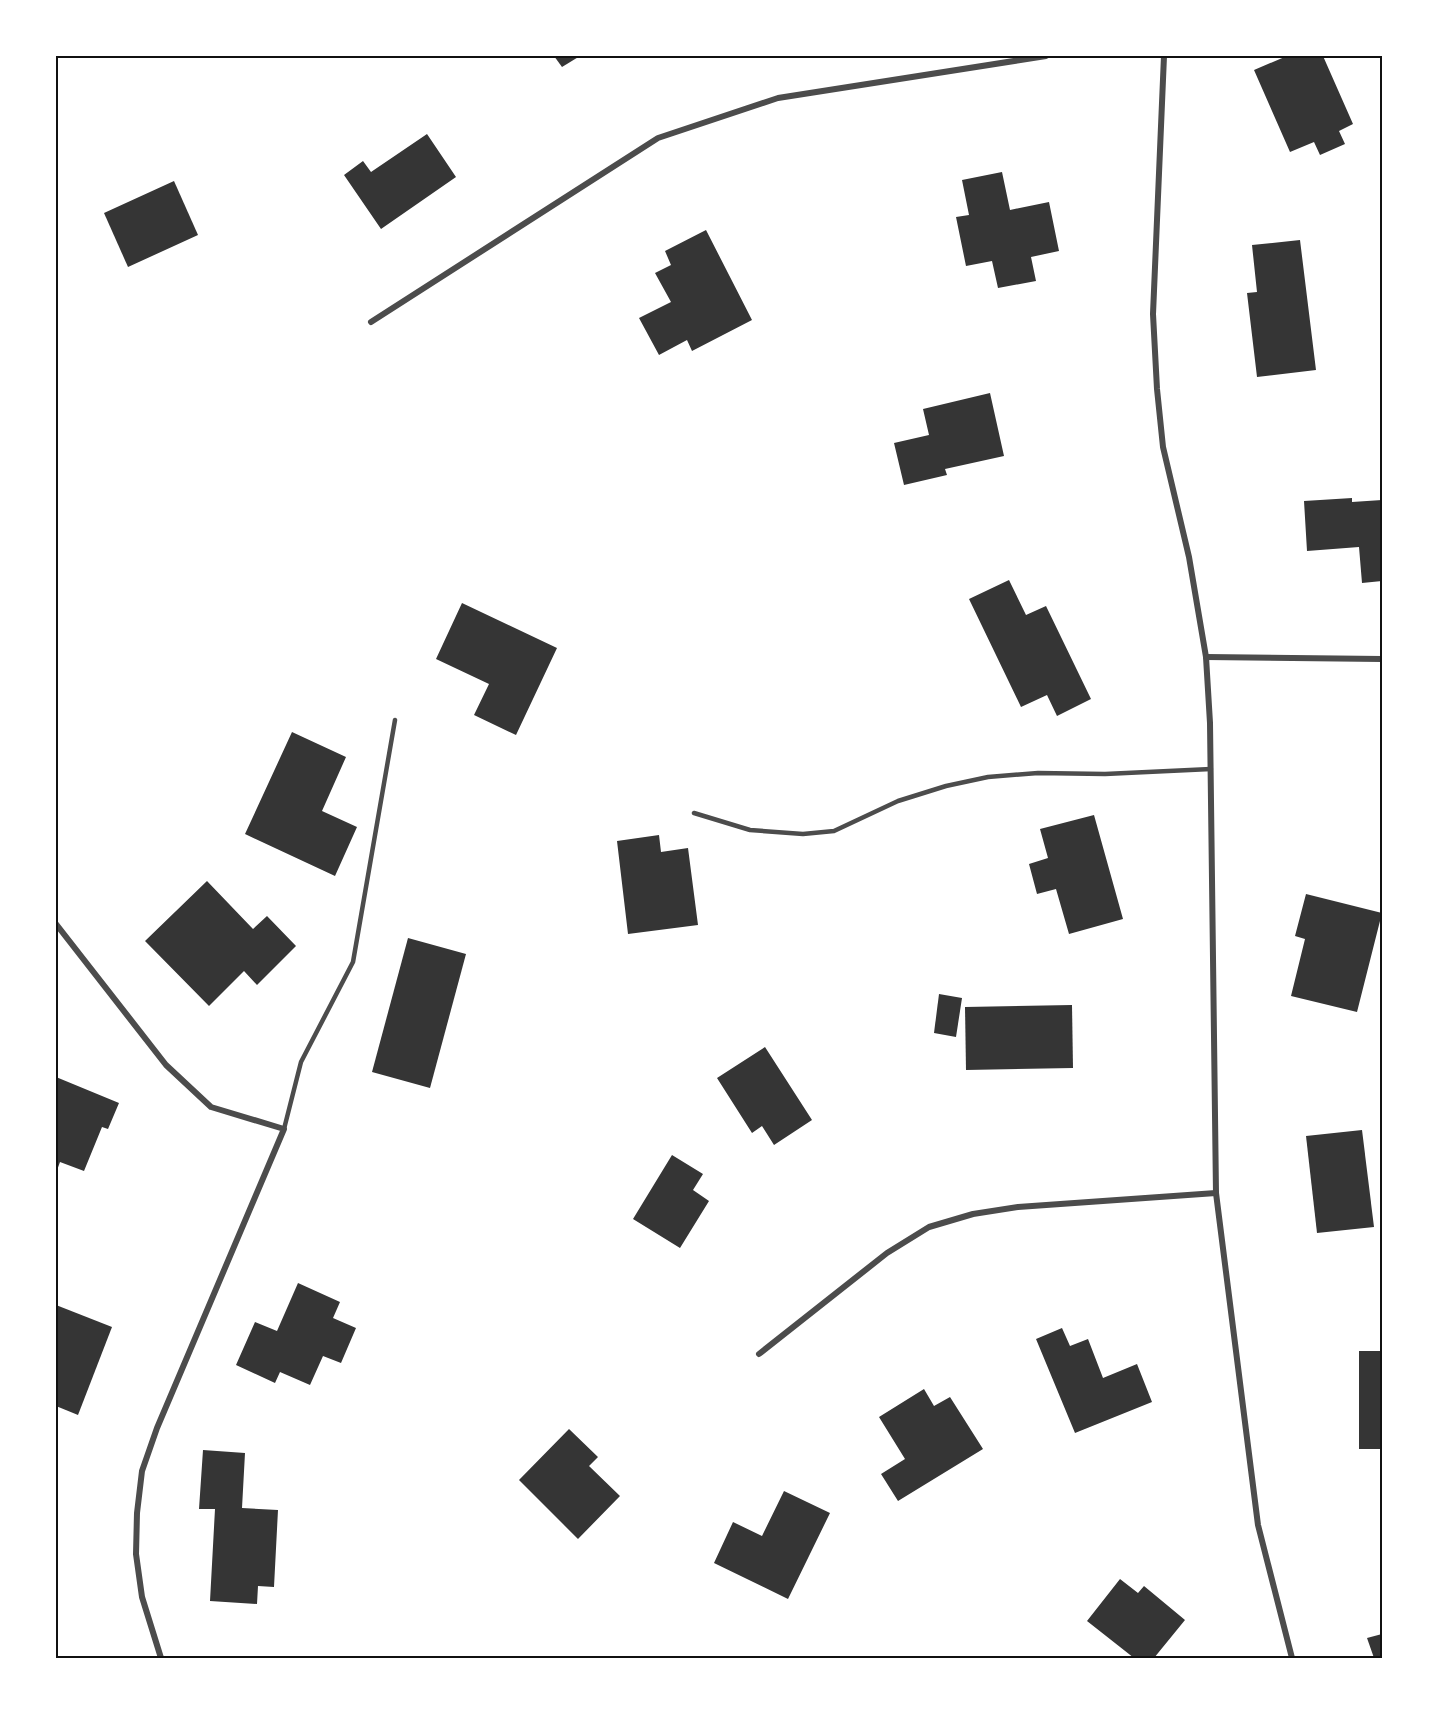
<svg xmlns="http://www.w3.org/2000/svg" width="1438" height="1714" font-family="'Roboto Condensed',sans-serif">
<rect width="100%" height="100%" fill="#fff"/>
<!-- building -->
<g fill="#353535">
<path d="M554,56H580L562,67Z"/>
<path d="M1287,56H1323L1353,124L1339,131L1345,144L1320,155L1314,142L1290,152L1254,70Z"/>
<path d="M427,134L456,177L381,229L344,175L363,161L371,172Z"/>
<path d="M1002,172L1010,210L1049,202L1059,251L1031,257L1036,281L998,288L992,261L966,266L956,217L969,215L962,180Z"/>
<path d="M174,181L198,235L128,267L104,213Z"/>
<path d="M706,230L752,320L692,351L687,340L659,355L639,318L671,302L655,273L671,265L665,251Z"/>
<path d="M1300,240L1316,370L1257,377L1247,293L1257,292L1252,245Z"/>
<path d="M990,393L1004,456L945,469L947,475L904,485L894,443L929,435L923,409Z"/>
<path d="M1352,498V502L1382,500V581L1362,583L1359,547L1307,551L1304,501Z"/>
<path d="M1009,580L1026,615L1046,606L1091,699L1057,716L1047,695L1021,707L969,599Z"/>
<path d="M462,603L557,648L516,735L474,715L489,684L436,659Z"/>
<path d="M292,732L346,757L322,811L357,827L335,876L245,834Z"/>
<path d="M1094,815L1123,919L1069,934L1056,889L1037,894L1029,864L1048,858L1040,829Z"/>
<path d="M659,835L661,852L688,848L698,925L628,934L617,841Z"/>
<path d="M207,881L253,929L267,916L296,946L257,985L244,971L209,1006L145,941Z"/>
<path d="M1306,894L1382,913L1357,1012L1291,996L1305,939L1295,936Z"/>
<path d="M408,938L466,954L430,1088L372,1072Z"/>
<path d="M939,994L962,998L956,1037L934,1033Z"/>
<path d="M1072,1005L1073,1068L966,1070L965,1007Z"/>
<path d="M765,1047L812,1120L774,1145L762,1126L752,1133L717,1078Z"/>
<path d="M56,1077L119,1103L108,1129L102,1127L84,1171L60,1162L56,1173Z"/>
<path d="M1362,1130L1374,1227L1317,1233L1306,1136Z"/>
<path d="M672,1155L703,1174L693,1190L709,1201L680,1248L633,1219Z"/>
<path d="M298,1283L340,1302L333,1318L356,1328L341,1363L323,1356L310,1385L280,1372L275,1383L236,1365L255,1322L277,1331Z"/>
<path d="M56,1305L112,1327L78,1415L56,1406Z"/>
<path d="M1062,1328L1070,1346L1088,1339L1103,1378L1137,1364L1152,1402L1075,1433L1036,1339Z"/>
<rect x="1359" y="1351" width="23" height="98"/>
<path d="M924,1389L934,1406L950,1397L983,1449L898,1501L881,1474L905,1459L879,1417Z"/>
<path d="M569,1429L598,1457L589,1466L620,1496L578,1539L519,1480Z"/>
<path d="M203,1450L245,1453L242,1508L278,1510L274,1587L258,1586L257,1604L210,1601L215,1509H199Z"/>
<path d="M784,1491L830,1513L788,1599L714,1563L733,1522L762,1536Z"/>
<path d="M1120,1579L1138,1593L1144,1586L1185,1620L1154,1658H1134L1087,1621Z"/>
<path d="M1382,1634V1658H1374L1367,1638Z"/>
</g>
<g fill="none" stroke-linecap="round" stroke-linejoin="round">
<!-- service -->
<g stroke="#4c4c4c" stroke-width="4.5">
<path d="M694,813L750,830L803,834L834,831L898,801L946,786L988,777L1038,773L1105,774L1211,769"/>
<path d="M284,1129L301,1062L353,962L395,720"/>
</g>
<!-- minor -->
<g stroke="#4c4c4c" stroke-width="6">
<path d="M1164,56L1153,314L1157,389L1163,447L1189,557L1206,657L1210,723L1216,1193L1258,1525L1292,1658"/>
<path d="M371,322L658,138L778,98L1046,56"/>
<path d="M1206,657L1382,659"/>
<path d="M56,924L166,1065L211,1107L284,1129L157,1428L142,1471L137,1513L136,1554L142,1597L161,1658"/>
<path d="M759,1354L887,1253L929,1227L973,1214L1018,1207L1216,1193"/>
</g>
</g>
<!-- border -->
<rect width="1438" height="1714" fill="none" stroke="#ffffff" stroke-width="114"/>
<rect x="57" y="57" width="1324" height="1600" fill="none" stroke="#111" stroke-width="2"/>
</svg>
